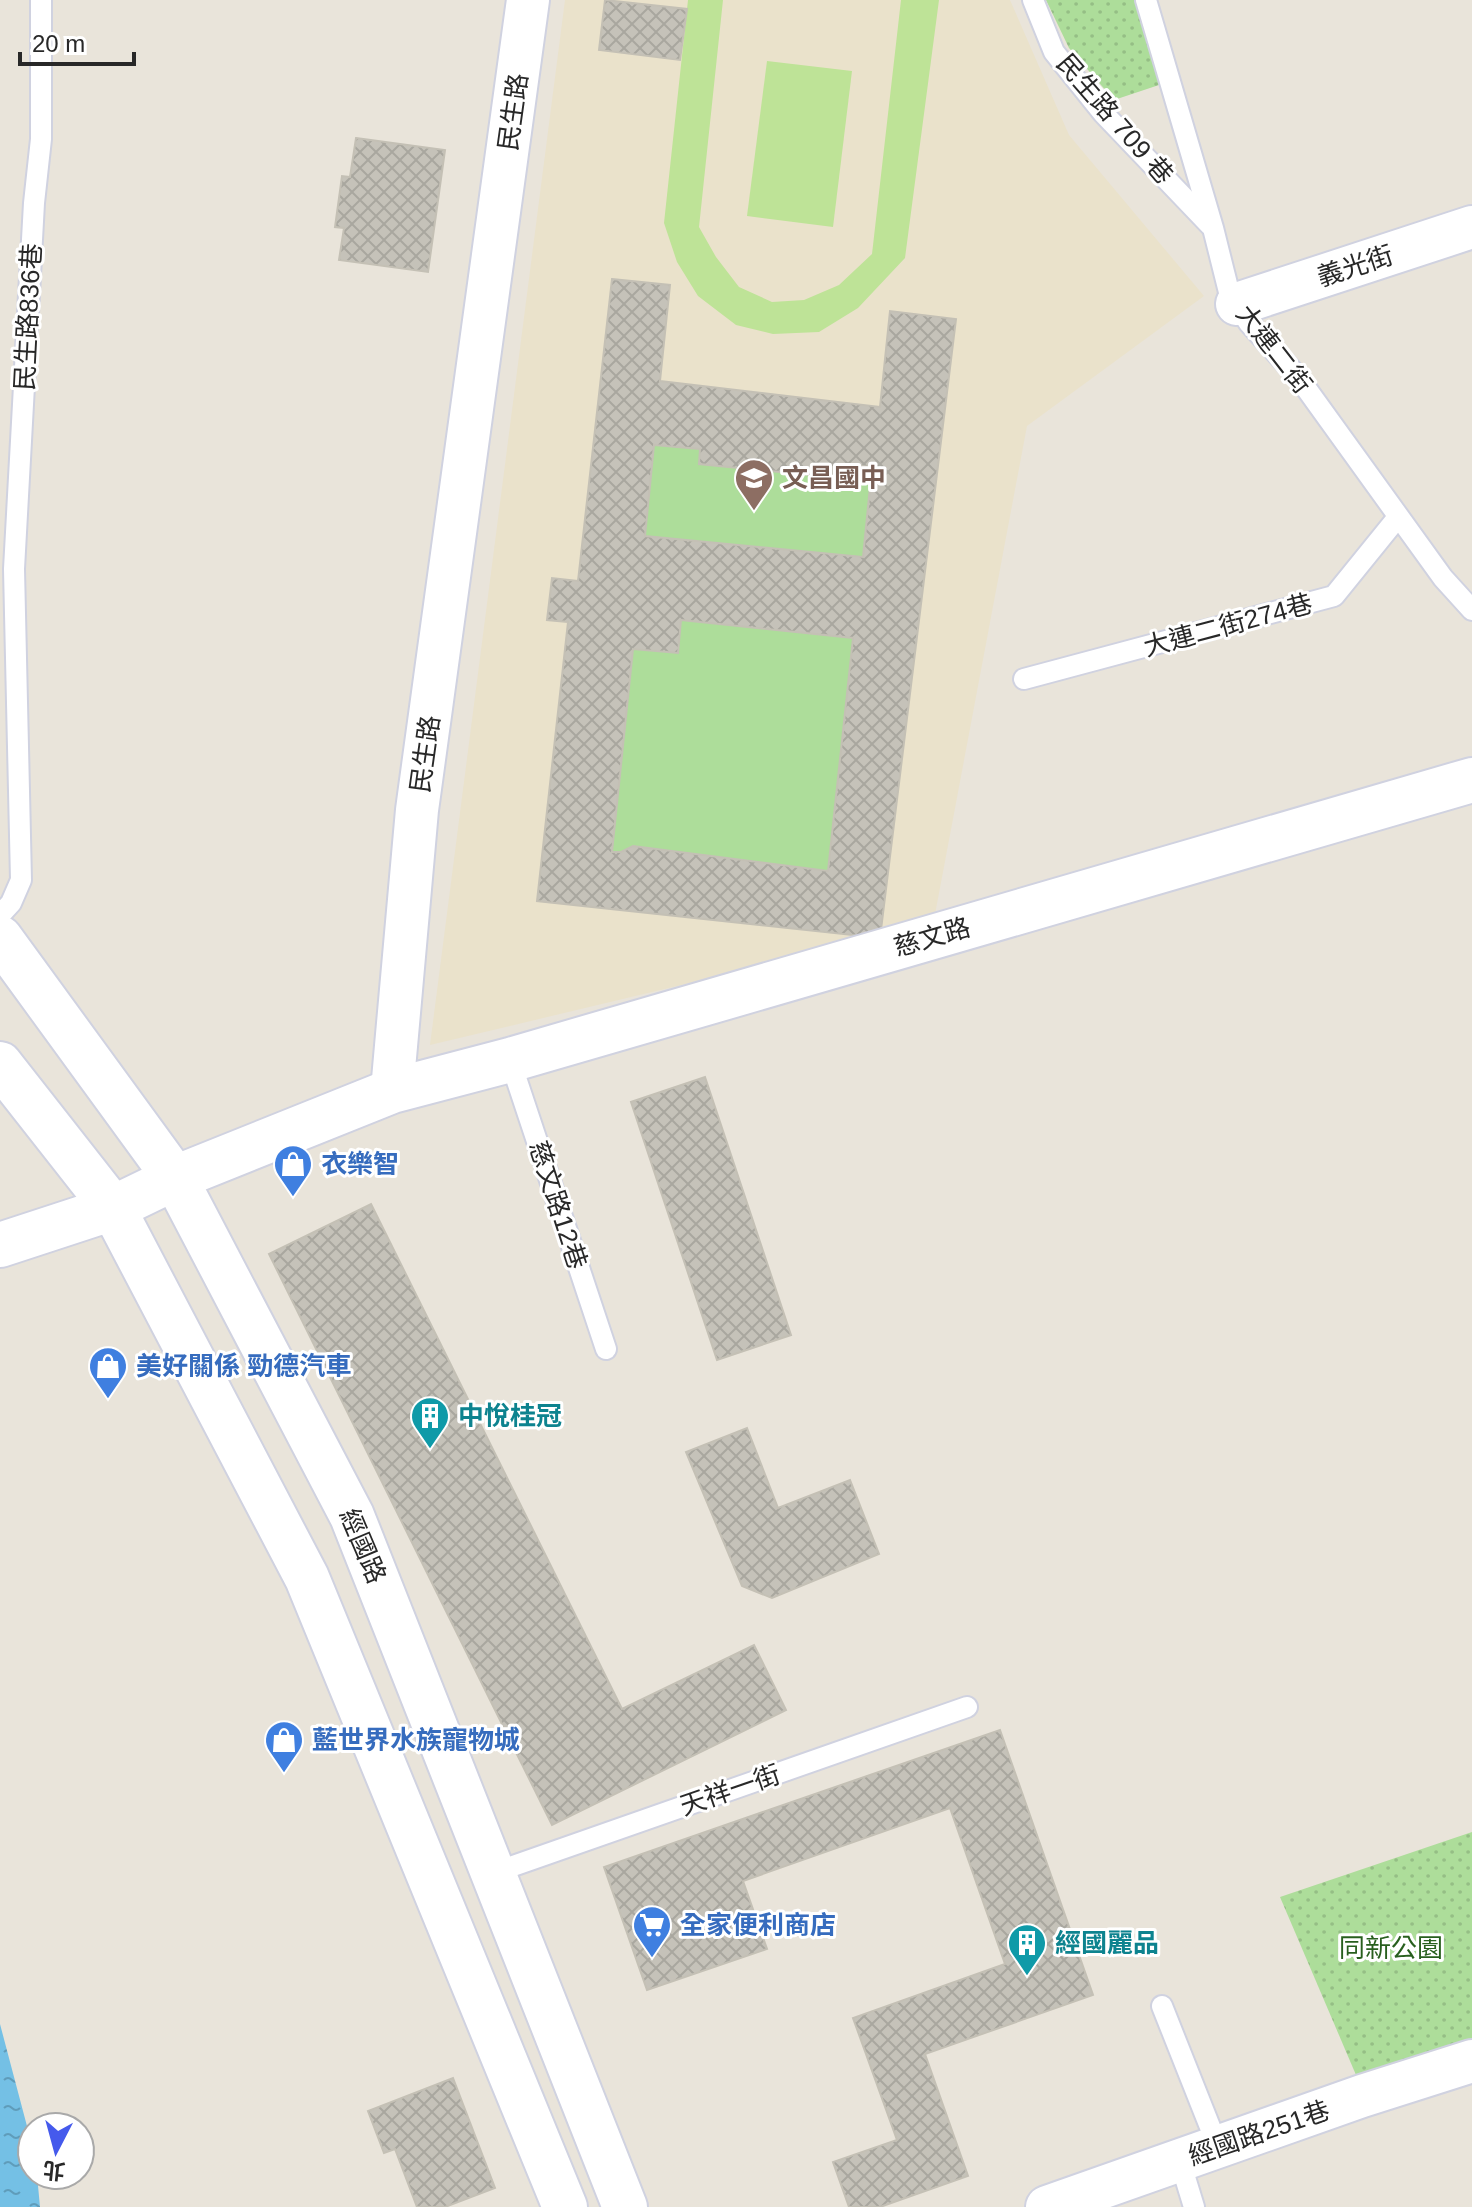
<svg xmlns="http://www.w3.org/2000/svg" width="1472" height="2207" font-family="Arial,'Noto Sans TC',sans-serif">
<defs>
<pattern id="park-dots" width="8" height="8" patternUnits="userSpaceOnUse" patternTransform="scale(2)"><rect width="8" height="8" fill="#addd9a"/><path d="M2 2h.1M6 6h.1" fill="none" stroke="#95be85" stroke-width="1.8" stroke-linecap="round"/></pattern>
<pattern id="water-ripples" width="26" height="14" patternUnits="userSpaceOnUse" patternTransform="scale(2)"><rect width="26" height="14" fill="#74c0e5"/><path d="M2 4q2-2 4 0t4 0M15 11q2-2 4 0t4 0" fill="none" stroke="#5f9cba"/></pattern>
<pattern id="building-cross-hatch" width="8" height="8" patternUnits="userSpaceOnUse" patternTransform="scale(2)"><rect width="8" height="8" fill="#c5c2b9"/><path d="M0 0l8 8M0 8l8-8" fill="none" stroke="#a9a79f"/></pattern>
</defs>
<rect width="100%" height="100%" fill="#e9e4da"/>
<!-- education -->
<path fill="#eae2cb" d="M565,0H1010L1069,135L1204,296L1027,426L933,925L430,1045Z"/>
<!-- park -->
<g fill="url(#park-dots)">
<path d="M1046,0H1134L1162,84L1114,100L1069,48Z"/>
<path d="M1472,1832V2040L1359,2082L1280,1897Z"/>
</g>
<!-- garden -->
<g fill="#addd9a">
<path d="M654,445L700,449L699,464L850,479L852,465L872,467L863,557L645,536Z"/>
<path d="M681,620L853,638L828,871L633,846L621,852H612L633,649L678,653Z"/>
</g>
<!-- pitch -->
<g fill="#bee397">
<path d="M688,0H723L699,227L716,257L739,287L772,302L804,300L839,285L872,254L901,0H939L905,258L858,308L819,332L773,334L736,325L698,296L677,262L664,223Z"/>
<path d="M767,61L852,71L833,227L747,216Z"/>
</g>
<!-- water -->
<path fill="url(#water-ripples)" d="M0,2024L32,2145V2175H37L40,2207H0Z"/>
<!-- building -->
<g fill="url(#building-cross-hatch)" stroke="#c4c0b5" stroke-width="2" fill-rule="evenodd">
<path d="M605,0L687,9L680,60L599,50Z"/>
<path d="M356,138L445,150L428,272L339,260L344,228L335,227L342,176L350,177Z"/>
<path d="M612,279L670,285L660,381L880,407L890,311L956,319L880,938L537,901L568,622L547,620L552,578L578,581ZM654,445L700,449L699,464L851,479L852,465L872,467L863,557L645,536ZM681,620L853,638L828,871L633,846L621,852H612L633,649L678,653Z"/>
<path d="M705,1077L791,1335L717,1360L631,1102Z"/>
<path d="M371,1204L622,1709L754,1645L786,1710L552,1825L269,1254Z"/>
<path d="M747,1428L778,1508L850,1480L879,1554L772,1598L742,1586L686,1452Z"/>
<path d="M1000,1730L1093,1995L925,2054L968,2176L880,2207H849L833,2162L897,2140L853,2018L1005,1964L950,1808L743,1881L767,1949L647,1990L604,1867Z"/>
<path d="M453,2078L495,2188L445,2207H417L395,2149L384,2153L368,2111Z"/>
</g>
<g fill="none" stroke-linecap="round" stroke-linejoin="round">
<!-- service casing -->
<g stroke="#d0d2e0" stroke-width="24">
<g id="service">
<path d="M1033,0L1054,52L1103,113L1210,225"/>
<path d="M1146,0L1213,228L1229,292L1249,323L1298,377L1443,578L1472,610"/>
<path d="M1024,679L1334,596L1398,517"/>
<path d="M0,915L11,903L21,880L14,569L34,203L41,139V0"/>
<path d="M510,1060L606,1349"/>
<path d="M493,1873L967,1707"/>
<path d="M1162,2006L1218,2147"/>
<path d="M1180,2161L1194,2207"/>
</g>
</g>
<!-- minor casing -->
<g stroke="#d0d2e0" stroke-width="46">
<g id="minor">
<path d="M1237,304L1472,227"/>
<path d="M392,1091L417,810L528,0"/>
<path d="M1047,2207L1362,2096L1472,2061"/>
</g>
</g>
<!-- tertiary casing -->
<g stroke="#d0d2e0" stroke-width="48">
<g id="tertiary">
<path d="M0,938L175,1178L352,1516L625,2207"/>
<path d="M0,1064L113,1208L307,1578L565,2207"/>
<path d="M0,1245L113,1208L175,1178L392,1091L510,1060L1472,780"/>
</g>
</g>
<!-- service -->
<use href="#service" stroke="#fff" stroke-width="20"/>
<!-- minor -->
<use href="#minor" stroke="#fff" stroke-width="42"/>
<!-- tertiary -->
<use href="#tertiary" stroke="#fff" stroke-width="44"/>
</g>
<!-- icons -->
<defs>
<g id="school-pin" transform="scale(2)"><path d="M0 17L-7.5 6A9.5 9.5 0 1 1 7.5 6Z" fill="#8d6e63" stroke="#fff"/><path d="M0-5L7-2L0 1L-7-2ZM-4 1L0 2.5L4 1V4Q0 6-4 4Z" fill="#fff"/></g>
<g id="shop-pin" transform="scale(2)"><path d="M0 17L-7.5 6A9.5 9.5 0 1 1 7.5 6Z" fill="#3f7fe0" stroke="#fff"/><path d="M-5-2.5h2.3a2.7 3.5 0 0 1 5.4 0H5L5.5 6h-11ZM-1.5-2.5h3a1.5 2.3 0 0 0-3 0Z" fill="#fff"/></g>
<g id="building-pin" transform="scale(2)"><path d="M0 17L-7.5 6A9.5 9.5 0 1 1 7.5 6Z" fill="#0f9aa8" stroke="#fff"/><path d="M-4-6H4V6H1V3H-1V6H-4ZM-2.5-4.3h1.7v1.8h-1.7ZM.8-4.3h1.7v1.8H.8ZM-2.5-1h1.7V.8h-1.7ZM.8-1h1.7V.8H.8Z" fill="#fff"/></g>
<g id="supermarket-pin" transform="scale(2)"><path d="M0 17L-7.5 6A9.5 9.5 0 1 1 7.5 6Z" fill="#3f7fe0" stroke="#fff"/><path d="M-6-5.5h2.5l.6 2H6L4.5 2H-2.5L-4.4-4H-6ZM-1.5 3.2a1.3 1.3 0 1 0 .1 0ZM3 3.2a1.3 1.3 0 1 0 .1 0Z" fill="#fff"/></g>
</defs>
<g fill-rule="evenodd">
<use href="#school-pin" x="754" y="478"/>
<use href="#shop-pin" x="293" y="1164"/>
<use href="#shop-pin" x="108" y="1366"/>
<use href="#building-pin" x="430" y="1416"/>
<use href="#shop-pin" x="284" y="1740"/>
<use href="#supermarket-pin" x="652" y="1925"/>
<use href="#building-pin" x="1027" y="1943"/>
</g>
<g text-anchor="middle" stroke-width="6" stroke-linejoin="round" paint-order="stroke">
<!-- street labels -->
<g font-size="26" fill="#282828" stroke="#fff">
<text transform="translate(513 112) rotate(-82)" y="9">民生路</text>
<text transform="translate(1115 119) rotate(49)" y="9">民生路 709 巷</text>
<text transform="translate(1355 266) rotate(-18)" y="9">義光街</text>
<text transform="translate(28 317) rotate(-87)" y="9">民生路836巷</text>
<text transform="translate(1274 349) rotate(52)" y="9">大連二街</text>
<text transform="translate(1228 625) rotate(-15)" y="9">大連二街274巷</text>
<text transform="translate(425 754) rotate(-82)" y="9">民生路</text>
<text transform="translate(932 937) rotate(-16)" y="9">慈文路</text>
<text transform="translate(558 1205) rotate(72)" y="9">慈文路12巷</text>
<text transform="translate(363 1546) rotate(67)" y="9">經國路</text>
<text transform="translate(730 1790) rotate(-19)" y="9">天祥一街</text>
<text transform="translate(1259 2133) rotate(-19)" y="9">經國路251巷</text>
</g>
<!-- education labels -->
<g font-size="26" font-weight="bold" fill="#785e54" stroke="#fff" text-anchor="start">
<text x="782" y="487">文昌國中</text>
</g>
<!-- shop labels -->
<g font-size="26" font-weight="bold" fill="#366cbe" stroke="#fff" text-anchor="start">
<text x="321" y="1173">衣樂智</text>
<text x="136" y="1375">美好關係 勁德汽車</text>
<text x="312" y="1749">藍世界水族寵物城</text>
<text x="680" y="1934">全家便利商店</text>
</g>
<!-- culture labels -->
<g font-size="26" font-weight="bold" fill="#0d838f" stroke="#fff" text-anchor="start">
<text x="458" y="1425">中悅桂冠</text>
<text x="1055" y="1952">經國麗品</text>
</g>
<!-- park labels -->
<g font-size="26" fill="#285f1e" stroke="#fff">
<text x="1391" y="1957">同新公園</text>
</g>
</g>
<!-- north arrow -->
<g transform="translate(56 2151) rotate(186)"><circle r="38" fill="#ffffff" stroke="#a9a9a9" stroke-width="2"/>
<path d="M0-6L14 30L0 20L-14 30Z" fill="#455aec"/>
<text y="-12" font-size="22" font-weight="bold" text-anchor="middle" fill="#282828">北</text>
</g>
<!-- scale -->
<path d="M20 52v12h114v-12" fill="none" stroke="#282828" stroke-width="4"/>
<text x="32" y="52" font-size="24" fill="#282828" stroke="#ffffff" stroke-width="6" paint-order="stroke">20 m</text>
</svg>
